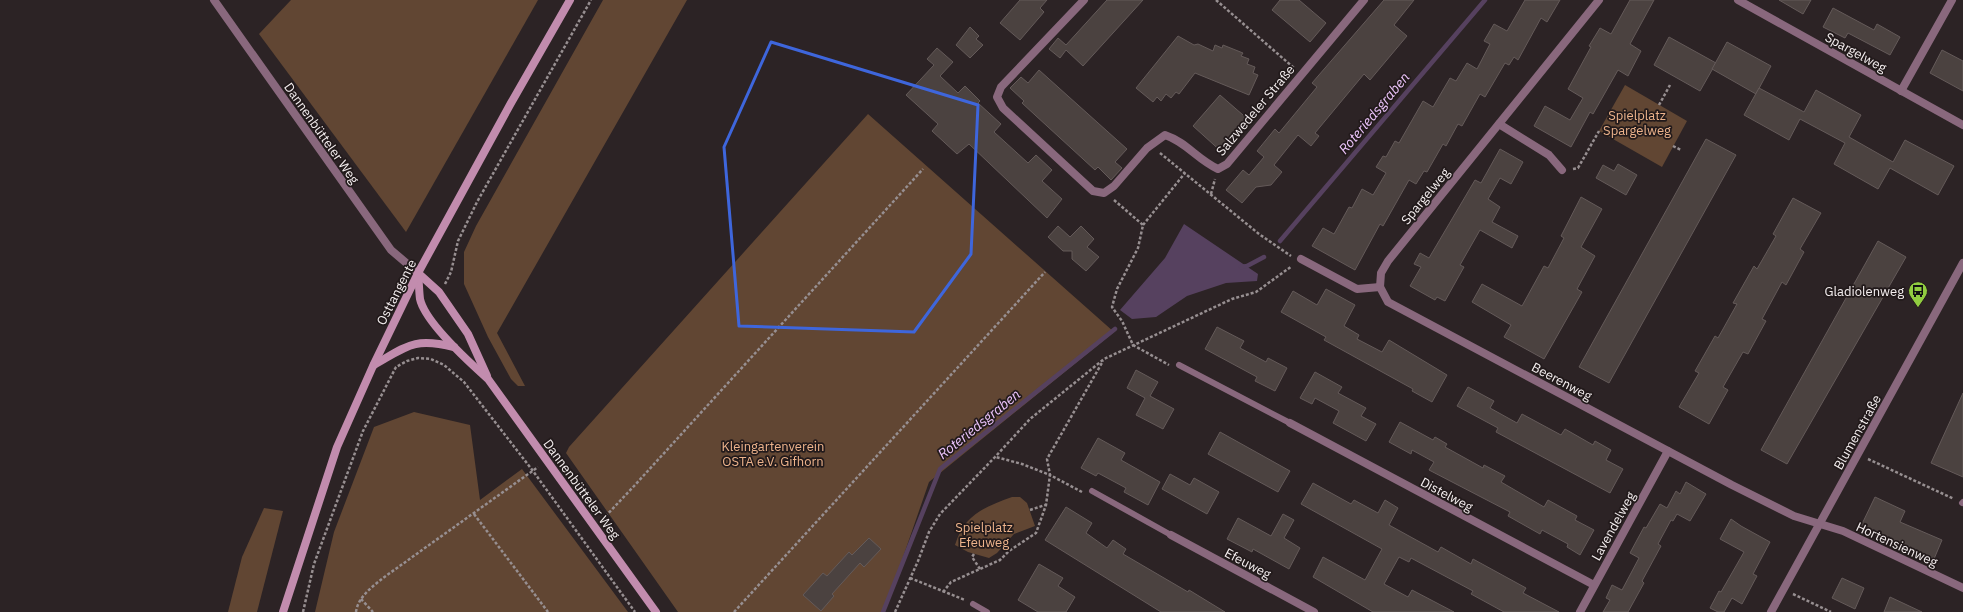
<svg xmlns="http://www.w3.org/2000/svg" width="1963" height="612" font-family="'IBM Plex Sans',sans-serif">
<rect width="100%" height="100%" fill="#2c2325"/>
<!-- green -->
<g fill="#614633">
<path d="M291,0H538L406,232L259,34Z"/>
<path d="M603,0H687L497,333L525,386H518L511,379L488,337L464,284V252L476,226Z"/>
<path d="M1625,85L1687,121L1662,167L1599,131Z"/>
<path d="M868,114L1114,332L929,482L884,612H678L566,453L569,447Z"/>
<path d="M414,412L470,425L480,500L522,469L628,612H315L334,532L374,427Z"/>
<path d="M1012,497H1020L1027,503L1035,526L1014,534L997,553L989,558L968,552L955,545C964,515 984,507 1012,497Z"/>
<path d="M264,508L283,511L257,612H228L242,557Z"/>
</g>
<!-- water -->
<path fill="#56415f" d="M1184,224L1258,274L1257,281L1226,283L1187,296L1156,317L1132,319L1120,310L1165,258Z"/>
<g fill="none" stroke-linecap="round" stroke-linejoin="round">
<!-- stream -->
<g stroke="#56415f" stroke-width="4.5">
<path d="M1280,241L1485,0"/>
<path d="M1241,267L1247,266L1264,257"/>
<path d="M883,612L940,469L1115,329"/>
</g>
</g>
<!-- building -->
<g fill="#4b4240" stroke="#645a59">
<path d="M1020,0H1047L1040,8L1044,12L1020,40L1000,23Z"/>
<path d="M1107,0H1143L1083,66L1066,50L1060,58L1049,49L1058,38L1066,45Z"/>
<path d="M1280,0H1299L1326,23L1310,42L1272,10Z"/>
<path d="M1384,0H1414L1394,25L1407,36L1370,80L1364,74L1315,133L1319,136L1311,146L1298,135L1274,165L1282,172L1271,185L1256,187L1242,203L1226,190L1243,170L1249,175L1264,157L1257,151L1275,129L1279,133L1317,87L1312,83Z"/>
<path d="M1525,0H1560L1547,22L1541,18L1518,60L1514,57L1509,65L1505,63L1485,97L1480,94L1462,126L1458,124L1446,146L1443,144L1427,172L1424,171L1416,184L1409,180L1383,226L1380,224L1355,270L1312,246L1323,228L1334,234L1349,207L1352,208L1362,189L1373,195L1386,173L1376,167L1383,156L1386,157L1395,141L1399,143L1423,101L1433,107L1450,78L1456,81L1467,63L1477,69L1490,44L1484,41L1494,24L1507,31Z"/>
<path d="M1630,0H1654L1630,44L1641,51L1628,76L1618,70L1593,114L1590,112L1571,147L1534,126L1545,106L1570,120L1583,98L1568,89L1591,47L1589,46L1600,28L1611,34Z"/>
<path d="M1779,0H1811L1803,14Z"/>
<path d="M1833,8L1874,30L1877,24L1900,37L1890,55L1848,33L1845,38L1823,27Z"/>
<path d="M970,27L979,36L976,39L983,45L970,58L956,45Z"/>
<path d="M1178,36L1194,45L1198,44L1213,51L1215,45L1222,48L1223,45L1243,53L1241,56L1249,59L1247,64L1255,67L1253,73L1258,75L1249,95L1195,73L1179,94L1176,92L1171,98L1166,94L1161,101L1157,97L1153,102L1136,88Z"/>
<path d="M1669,37L1716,63L1700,91L1654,65Z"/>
<path d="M1727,42L1771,66L1756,94L1712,69Z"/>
<path d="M937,48L953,62L940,76L958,93L965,86L980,101L978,103L1001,124L994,132L1028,163L1036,155L1052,170L1042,181L1062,199L1047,218L969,144L957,154L932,131L938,124L906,95L934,65L927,59Z"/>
<path d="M1942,50L1963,61V91L1930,73Z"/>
<path d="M1039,70L1127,149L1115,162L1122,168L1111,180L1098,167L1095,170L1035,115L1022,103L1024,101L1010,88L1021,77L1028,83Z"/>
<path d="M1759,88L1804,112L1816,90L1861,115L1849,137L1893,162L1905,140L1954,166L1938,195L1890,168L1878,189L1834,164L1845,143L1800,119L1789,140L1744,115Z"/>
<path d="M1220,95L1251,122L1224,154L1193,126Z"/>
<path d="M1706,139L1736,155L1609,383L1579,367Z"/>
<path d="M1500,149L1523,162L1511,184L1500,178L1488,199L1500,207L1492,222L1518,236L1512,248L1480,230L1460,265L1464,267L1445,301L1437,297L1435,300L1410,286L1421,267L1414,264L1420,253L1429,258L1475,180L1481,183Z"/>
<path d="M1618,164L1637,175L1626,195L1596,178L1603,165L1614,171Z"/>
<path d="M1581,197L1602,209L1581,247L1595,256L1577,289L1582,292L1544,359L1504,337L1511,325L1472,302L1482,284L1522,306L1544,266L1548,268L1564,238L1561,236Z"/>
<path d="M1793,198L1821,213L1800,249L1804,252L1786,285L1782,282L1762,319L1766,321L1748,354L1743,352L1723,387L1728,390L1709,424L1679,407L1699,373L1695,371L1715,336L1718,338L1737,304L1733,303L1754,266L1757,269L1776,236L1773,234Z"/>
<path d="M1058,226L1070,237L1081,226L1094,239L1087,247L1099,257L1086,271L1072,259V251H1063L1048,237Z"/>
<path d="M1878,241L1906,257L1787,464L1761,450Z"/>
<path d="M1326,289L1355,305L1344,326L1359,335L1357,339L1382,352L1389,340L1447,375L1432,402L1412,391L1413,389L1324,340L1326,337L1281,312L1293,291L1317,305Z"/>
<path d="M1217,327L1244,341L1240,348L1266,362L1268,358L1287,368L1275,391L1255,381L1257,377L1205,349Z"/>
<path d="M1136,370L1158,382L1150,396L1174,409L1163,429L1136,415L1145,398L1127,388Z"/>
<path d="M1315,372L1342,387L1338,393L1366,408L1361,416L1376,424L1366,441L1333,423L1339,411L1315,398L1312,404L1300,398Z"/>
<path d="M1468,387L1494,401L1490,408L1517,423L1522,414L1561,435L1565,429L1593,445L1595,441L1611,450L1606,460L1623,469L1610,493L1496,432L1498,428L1457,406Z"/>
<path d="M1963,393V477L1931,463Z"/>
<path d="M1400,422L1433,440L1435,437L1447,444L1445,447L1483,468L1484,465L1505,476L1501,482L1544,507L1548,500L1577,516L1575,520L1594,530L1580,555L1567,547L1568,544L1542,530L1540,534L1508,516L1510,512L1429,470L1434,462L1412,450L1411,454L1389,442Z"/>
<path d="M1220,432L1290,471L1278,492L1208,454Z"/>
<path d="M1098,438L1125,453L1121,460L1160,482L1148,505L1124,492L1126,488L1098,473L1096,476L1081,468Z"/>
<path d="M1170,474L1190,485L1194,478L1219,492L1207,514L1162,489Z"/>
<path d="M1686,482L1706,494L1690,521L1677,514L1673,521L1671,520L1658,544L1661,546L1642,581L1644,583L1628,612H1603L1610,600L1606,598L1612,585L1622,590L1639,558L1630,553L1644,527L1646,528L1660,504L1667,508L1676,491L1680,494Z"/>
<path d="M1313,483L1351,504L1354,500L1378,513L1385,500L1398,508L1389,525L1438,552L1441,547L1471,564L1473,559L1526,588L1523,593L1559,612H1504L1471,594L1473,591L1411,558L1409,562L1399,557L1384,584L1408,597L1412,590L1454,612H1373L1313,577L1323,557L1365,580L1382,549L1301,504Z"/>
<path d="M1875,497L1905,511L1900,522L1942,540L1934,559L1912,549V548L1888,538L1886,541L1876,536L1877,533L1861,526Z"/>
<path d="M1066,507L1092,523L1086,533L1107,548L1113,540L1126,549L1123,554L1188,592L1189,590L1225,612H1161L1045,540Z"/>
<path d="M1283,514L1294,520L1284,538L1300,548L1289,569L1253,549L1252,552L1227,539L1238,518L1271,536Z"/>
<path d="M1731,519L1741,526L1770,542L1753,574L1757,576L1742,604L1732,598L1724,612H1718L1710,608L1719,591L1721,592L1744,552L1720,539Z"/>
<path d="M869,538L881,549L864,567L860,563L832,594L834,596L821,611L803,595L823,573L827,576L849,552L852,555Z"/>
<path d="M1039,564L1063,578L1058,586L1075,597L1066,612H1038L1018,600Z"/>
<path d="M1842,578L1864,588L1855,609L1832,598Z"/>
<path d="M1890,597L1922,612H1884Z"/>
</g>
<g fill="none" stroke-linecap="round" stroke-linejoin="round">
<!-- path -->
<g stroke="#978f91" stroke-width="2.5" stroke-dasharray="3 2" stroke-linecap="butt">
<path d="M1216,0L1294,68"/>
<path d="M1659,105L1670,85"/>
<path d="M1673,146L1681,150"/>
<path d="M1160,153L1259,234L1291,256"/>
<path d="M1573,169L1578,168L1599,131"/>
<path d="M1211,194L1215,179"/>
<path d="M1114,200L1143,225L1138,248L1117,289L1112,307L1122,321L1133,345L1169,365"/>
<path d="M1143,225L1185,173"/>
<path d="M445,284L451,272L458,241L477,202L591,0"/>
<path d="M1868,459L1954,499"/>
<path d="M1082,492L1050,475L1047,459L1103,361"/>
<path d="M1030,510L1045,505"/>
<path d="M474,514L548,612"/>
<path d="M602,520L635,485L923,169"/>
<path d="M974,554L972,557L980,569"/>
<path d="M910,578L965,600"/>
<path d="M943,592L951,582L1000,560L1009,551L1036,533L1046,505L1050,475L1022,464L996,457"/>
<path d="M1793,594L1831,612"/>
<path d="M361,599L373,612"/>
<path d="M303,612L314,564L363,431L396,367L407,361L418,358L431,359L444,365L464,382L533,471L635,612"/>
<path d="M356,612C358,597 372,587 383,578L538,467"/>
<path d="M734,612L1045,272"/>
<path d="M895,612L918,561L929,532L940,514L995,457L1030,419L1104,359L1232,299L1256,292L1292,266"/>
</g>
<!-- lane -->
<g stroke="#89687d" stroke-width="6">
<path d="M1179,365L1290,423"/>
<path d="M1092,491L1171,535"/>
<path d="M1962,503L1963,502"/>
<path d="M973,604L987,612"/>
</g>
<!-- street -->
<g stroke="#89687d" stroke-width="8">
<path d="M214,0L391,250L418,273"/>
<path d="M1084,0L1001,87L997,97L1003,108L1093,191L1104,193L1114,186L1147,148L1165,135C1186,142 1198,160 1218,169L1227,164L1364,0"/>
<path d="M1738,0L1963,125"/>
<path d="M1901,91L1952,0"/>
<path d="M1499,124L1549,155L1562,170"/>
<path d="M1301,259L1357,289L1380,287L1388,302L1732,485L1794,516L1843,531L1963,588"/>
<path d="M1380,287L1381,273L1388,261L1599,0"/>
<path d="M1290,423L1594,585"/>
<path d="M1171,535L1314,612"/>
<path d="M1580,612L1668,451"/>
<path d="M1771,612L1963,263"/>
</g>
<!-- secondary -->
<g stroke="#c28cae" stroke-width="8">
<path d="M418,273L439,292L468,334L487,376"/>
<path d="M418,274C419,282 419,291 420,299C425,322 470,363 488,379L656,612"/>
<path d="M374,365C407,346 414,337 454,347"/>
<path d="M283,612L337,447L373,366L418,273L511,103L570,0"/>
</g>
</g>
<!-- marked area -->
<path fill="none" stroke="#3e66dc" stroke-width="3" stroke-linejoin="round" d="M771,42L978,105L971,254L914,332L739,326L724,147Z"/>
<!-- icons -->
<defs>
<g id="bus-pin" transform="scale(1)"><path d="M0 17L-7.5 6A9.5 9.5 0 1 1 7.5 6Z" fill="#91cd40" stroke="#221a1b"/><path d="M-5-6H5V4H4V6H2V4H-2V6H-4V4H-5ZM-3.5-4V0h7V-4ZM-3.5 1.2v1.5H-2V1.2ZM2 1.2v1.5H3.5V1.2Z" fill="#111"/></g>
</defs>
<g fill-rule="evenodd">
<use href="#bus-pin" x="1918" y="291"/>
</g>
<g text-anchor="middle" stroke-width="3.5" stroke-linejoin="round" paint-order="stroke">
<!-- street labels -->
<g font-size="13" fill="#f6f0f1" stroke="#221a1b">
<text transform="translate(1856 52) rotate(29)" y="5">Spargelweg</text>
<text transform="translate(1255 110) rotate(-50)" y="5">Salzwedeler Straße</text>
<text transform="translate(322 133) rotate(55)" y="5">Dannenbütteler Weg</text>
<text transform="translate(1425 196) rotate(-51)" y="5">Spargelweg</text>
<text transform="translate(396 292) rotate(-63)" y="5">Osttangente</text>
<text transform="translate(1562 381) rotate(28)" y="5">Beerenweg</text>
<text transform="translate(1857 432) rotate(-61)" y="5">Blumenstraße</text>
<text transform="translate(582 489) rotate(54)" y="5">Dannenbütteler Weg</text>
<text transform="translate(1447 494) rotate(28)" y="5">Distelweg</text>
<text transform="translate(1613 526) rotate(-61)" y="5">Lavendelweg</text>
<text transform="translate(1897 544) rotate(25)" y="5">Hortensienweg</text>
<text transform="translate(1248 563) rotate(28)" y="5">Efeuweg</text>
</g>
<!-- park labels -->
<g font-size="13" fill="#eeb48c" stroke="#221a1b">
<text x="1637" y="120">Spielplatz<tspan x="1637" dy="15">Spargelweg</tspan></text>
<text x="773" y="451">Kleingartenverein<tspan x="773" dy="15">OSTA e.V. Gifhorn</tspan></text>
<text x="984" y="532">Spielplatz<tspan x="984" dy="15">Efeuweg</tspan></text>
</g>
<!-- poi labels -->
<g font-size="13" fill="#f6f0f1" stroke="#221a1b" text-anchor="end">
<text x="1904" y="296">Gladiolenweg</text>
</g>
<!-- water labels -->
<g font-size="14" font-style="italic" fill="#edc5fc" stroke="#221a1b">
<text transform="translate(1374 113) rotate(-50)" y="5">Roteriedsgraben</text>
<text transform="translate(979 424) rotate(-39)" y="5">Roteriedsgraben</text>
</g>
</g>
</svg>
